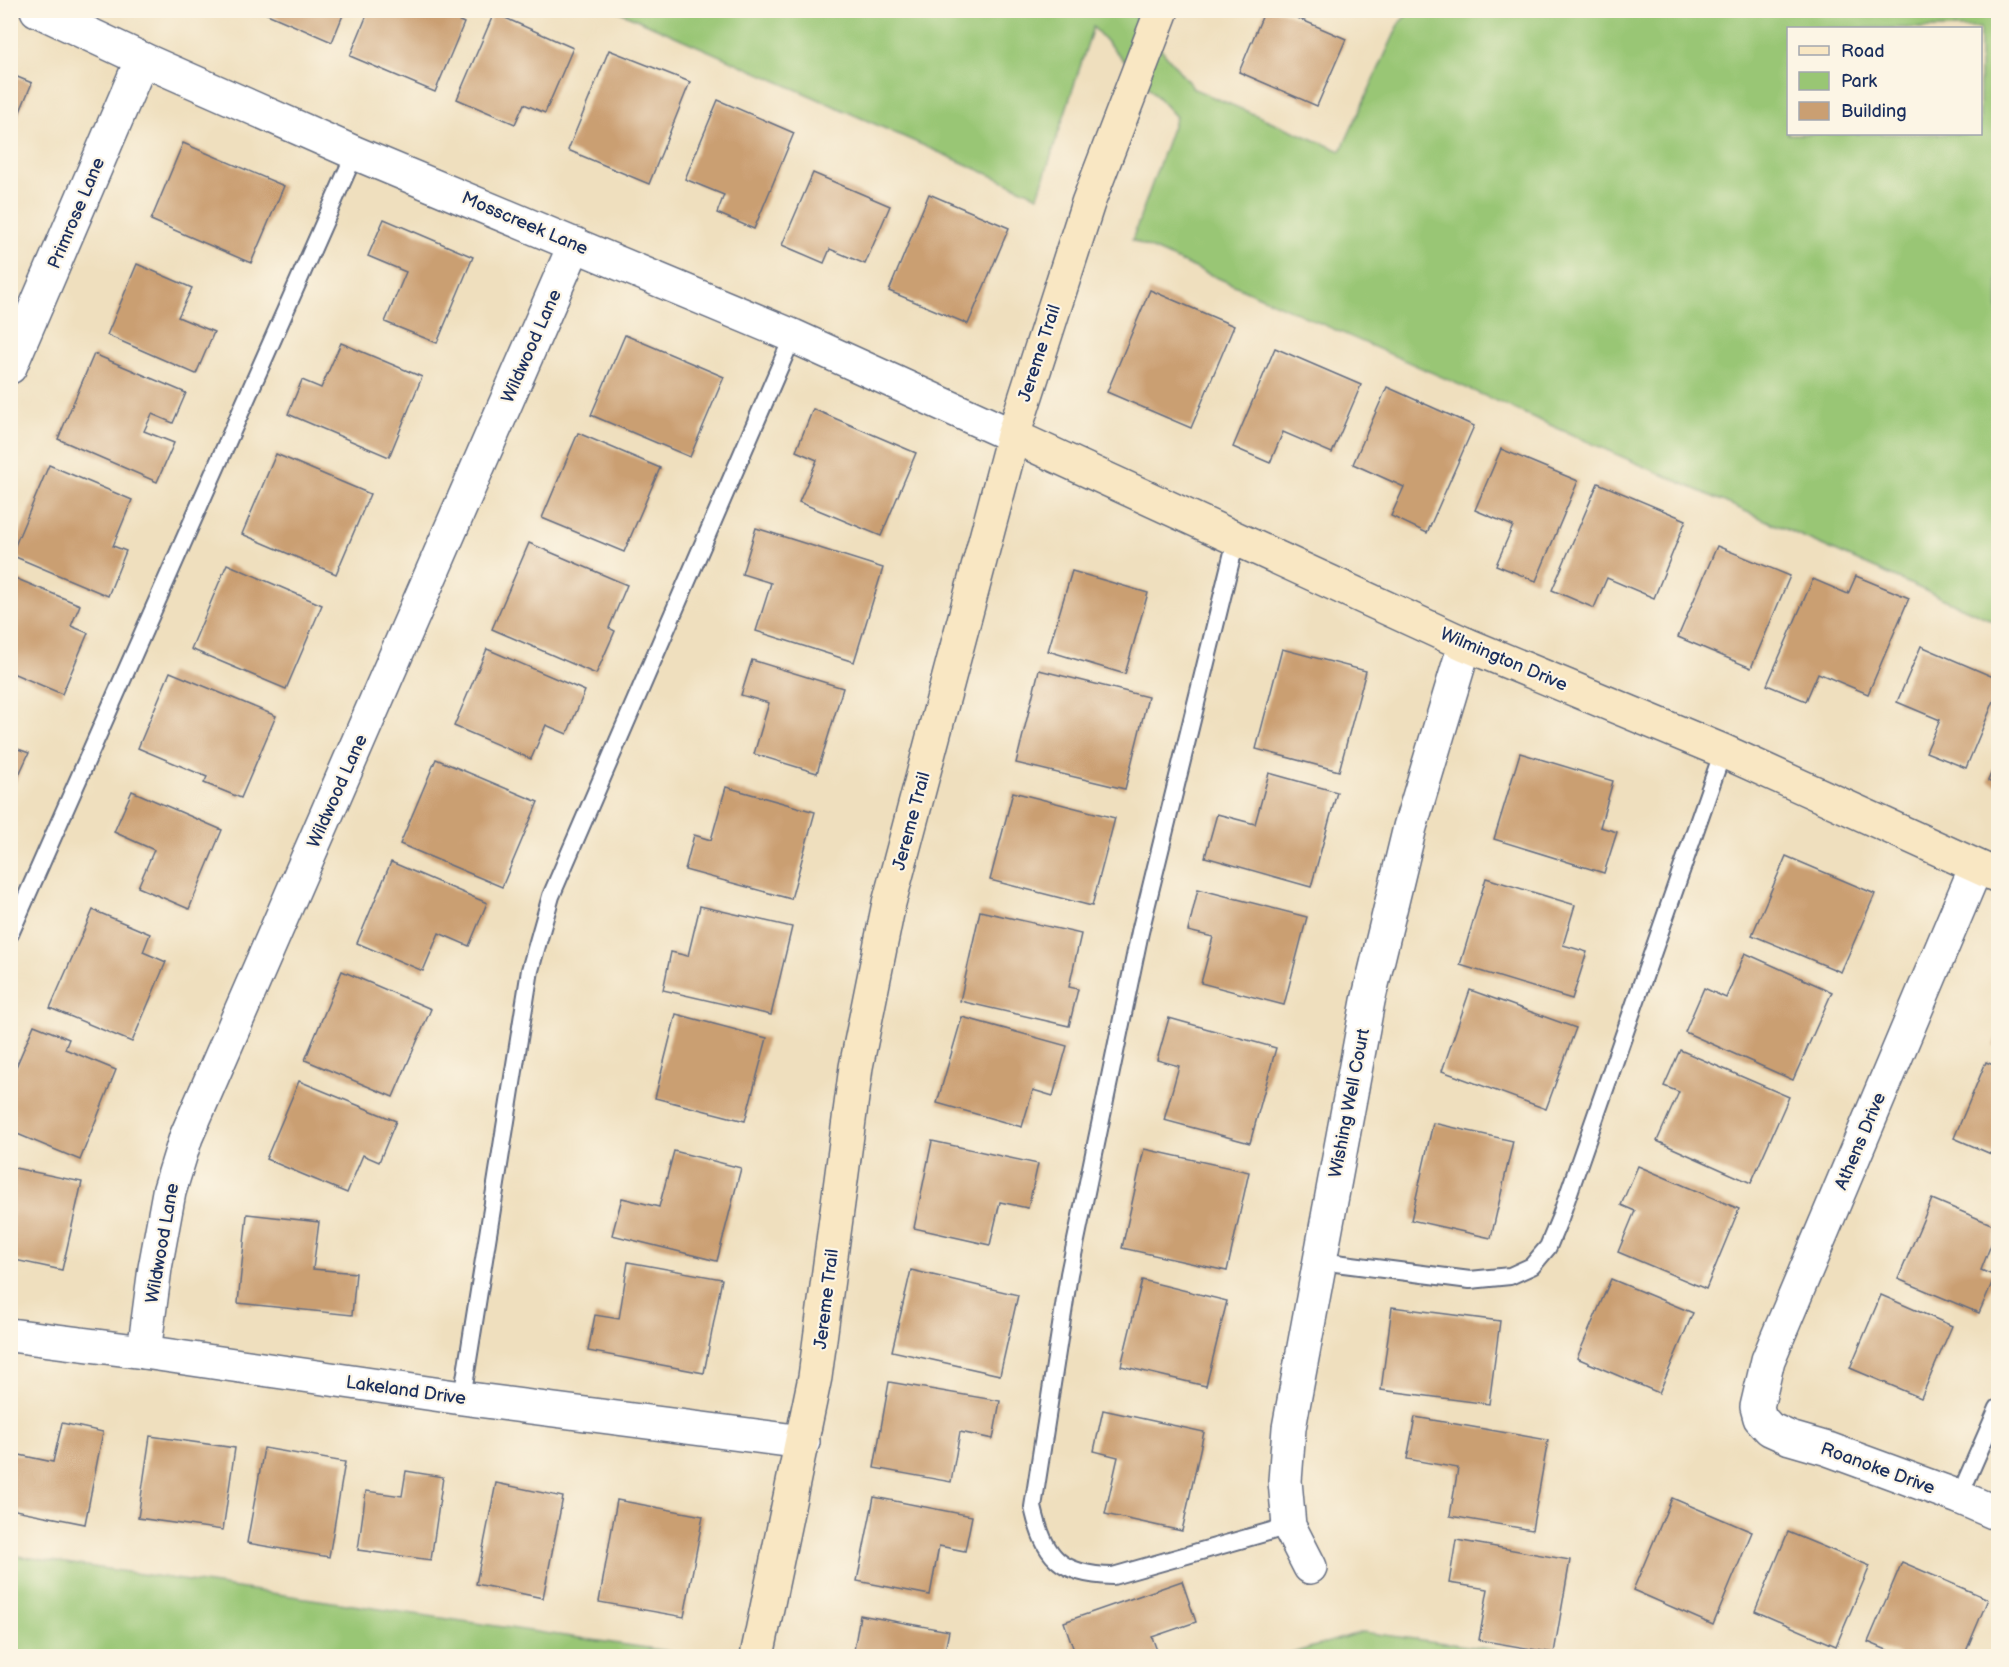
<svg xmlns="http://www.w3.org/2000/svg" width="2009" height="1667" font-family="'Balsamiq Sans',sans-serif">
<rect width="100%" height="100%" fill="#fcf5e5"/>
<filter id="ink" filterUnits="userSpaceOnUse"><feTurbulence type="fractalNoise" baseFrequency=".0167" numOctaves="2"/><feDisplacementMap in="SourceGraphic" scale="12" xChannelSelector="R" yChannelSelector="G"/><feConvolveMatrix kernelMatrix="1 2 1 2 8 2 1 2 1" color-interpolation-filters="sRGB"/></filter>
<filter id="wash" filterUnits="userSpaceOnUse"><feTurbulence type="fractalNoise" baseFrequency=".008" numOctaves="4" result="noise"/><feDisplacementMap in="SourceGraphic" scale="24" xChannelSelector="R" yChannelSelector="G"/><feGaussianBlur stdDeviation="1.35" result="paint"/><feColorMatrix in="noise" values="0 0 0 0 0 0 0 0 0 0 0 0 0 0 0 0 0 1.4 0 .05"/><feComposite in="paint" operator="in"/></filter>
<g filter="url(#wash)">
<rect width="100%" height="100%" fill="#efdfbe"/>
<!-- green -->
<g fill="#99c674" stroke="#5a7a69" stroke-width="1.5" fill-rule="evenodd">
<path d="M618,11H1130L1194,89L1341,151L1400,22L1411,11H1998V623L1132,240L1176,117L1093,27L1038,196ZM1788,28H1980V134H1788Z"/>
<path d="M11,1555L702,1656H11Z"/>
<path d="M1362,1632L1541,1656H1283Z"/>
</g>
<g id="blocks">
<!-- building -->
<g fill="#ca9f72">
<path d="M258,10H345L332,42Z"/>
<path d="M369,10H436L464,23L435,92L350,56Z"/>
<path d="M1265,10H1279L1346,39L1317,106L1239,72Z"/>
<path d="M494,13L573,48L545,113L524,104L515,124L457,99Z"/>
<path d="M609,50L690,82L649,184L568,150Z"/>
<path d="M10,74L32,83L11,133H10Z"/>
<path d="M718,100L794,133L754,229L717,213L724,195L685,179Z"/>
<path d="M183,143L284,186L251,263L151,220Z"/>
<path d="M813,173L890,206L865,264L830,249L824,263L782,245Z"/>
<path d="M929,194L1009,228L968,324L889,291Z"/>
<path d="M384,219L473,257L437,343L385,322L406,272L368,256Z"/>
<path d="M137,264L192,288L178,317L214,332L196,374L107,335Z"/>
<path d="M1150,290L1234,326L1191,428L1107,392Z"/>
<path d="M625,335L724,377L690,457L591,415Z"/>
<path d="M341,343L422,377L389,457L288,414L302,380L321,388Z"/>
<path d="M1275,348L1361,385L1332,453L1283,432L1270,463L1233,447Z"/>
<path d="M94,354L186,393L173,423L152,414L144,431L174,443L157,482L58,439Z"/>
<path d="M1387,387L1474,426L1427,533L1391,516L1404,487L1353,464Z"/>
<path d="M813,409L916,453L881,536L799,502L817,460L796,451Z"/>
<path d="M578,433L660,468L624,552L542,518Z"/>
<path d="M1501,449L1578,481L1536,581L1496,565L1513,526L1475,510Z"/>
<path d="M276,454L370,494L336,574L242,534Z"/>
<path d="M49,465L132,500L113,546L126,551L108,596L11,555Z"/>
<path d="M1598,483L1686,520L1654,598L1607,578L1594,608L1552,590Z"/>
<path d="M756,528L883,568L854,662L756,631L771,583L742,574Z"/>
<path d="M529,543L627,585L609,628L615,631L596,674L492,629Z"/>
<path d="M1717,546L1790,576L1751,668L1678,637Z"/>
<path d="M227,564L322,605L286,689L191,649Z"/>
<path d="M1072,571L1148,593L1125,674L1048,651Z"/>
<path d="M10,576L80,605L71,626L88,633L62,694L10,672Z"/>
<path d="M1856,576L1909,598L1868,694L1818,673L1806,701L1767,685L1813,579L1848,594Z"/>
<path d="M1921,646L1998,679V691L1966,768L1926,752L1940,720L1897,702Z"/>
<path d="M487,649L585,691L567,734L546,725L531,759L454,726Z"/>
<path d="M1282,649L1366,671L1339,771L1256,749Z"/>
<path d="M752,660L843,688L817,773L754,754L769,703L741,695Z"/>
<path d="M1039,670L1148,697L1125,789L1016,763Z"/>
<path d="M170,672L276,716L241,798L204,783L207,777L138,748Z"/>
<path d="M10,746L29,753L10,794Z"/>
<path d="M1520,753L1613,781L1600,827L1617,832L1604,873L1494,839Z"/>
<path d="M1998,756V786L1988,781Z"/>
<path d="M436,759L538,802L502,887L400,844Z"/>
<path d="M1269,773L1337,792L1311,887L1205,857L1217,814L1255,824Z"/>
<path d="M726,787L815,812L791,899L685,870L694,835L711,840Z"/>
<path d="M132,791L222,830L189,909L138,887L154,850L114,832Z"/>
<path d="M1013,792L1115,818L1092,906L990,880Z"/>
<path d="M1786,856L1875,894L1841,972L1752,935Z"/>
<path d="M391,862L487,903L469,946L439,933L423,971L357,943Z"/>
<path d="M1486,878L1575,905L1563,945L1587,952L1572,999L1460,965Z"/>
<path d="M1198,889L1307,917L1284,1005L1201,983L1213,937L1188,931Z"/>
<path d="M700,906L792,927L771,1015L663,990L671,952L688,956Z"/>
<path d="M93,910L150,934L143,952L166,962L132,1042L50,1008Z"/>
<path d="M980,911L1081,934L1069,987L1078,989L1069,1026L960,1001Z"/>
<path d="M1745,953L1832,992L1793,1080L1685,1032L1704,988L1726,998Z"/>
<path d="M342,971L431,1009L393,1097L305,1060Z"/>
<path d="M1470,990L1576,1028L1546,1109L1442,1071Z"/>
<path d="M676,1014L767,1038L745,1121L655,1098Z"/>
<path d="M962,1017L1067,1046L1053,1096L1033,1090L1022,1127L937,1103Z"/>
<path d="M1169,1018L1276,1048L1250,1143L1164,1120L1179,1066L1157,1060Z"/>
<path d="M34,1025L69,1039L65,1049L116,1070L80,1160L10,1131V1081Z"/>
<path d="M1998,1033V1048L1993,1046Z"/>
<path d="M1680,1050L1789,1097L1751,1183L1657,1141L1679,1092L1664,1086Z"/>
<path d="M1986,1062L1998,1067V1157L1954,1138Z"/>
<path d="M299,1081L396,1121L379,1162L363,1155L347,1193L266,1159Z"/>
<path d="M1433,1123L1513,1141L1491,1238L1411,1220Z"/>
<path d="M932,1141L1038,1164L1028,1208L1000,1202L990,1245L914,1228Z"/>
<path d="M1144,1149L1249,1172L1227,1271L1122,1248Z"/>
<path d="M674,1151L741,1168L717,1261L612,1235L622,1198L659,1207Z"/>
<path d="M1638,1166L1739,1209L1706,1289L1618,1252L1635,1211L1621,1205Z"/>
<path d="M10,1167L82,1182L62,1270L10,1259V1224L13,1210L10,1209Z"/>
<path d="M1932,1199L1998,1227L1981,1270L1995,1276L1979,1313L1898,1279Z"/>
<path d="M247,1214L319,1222L313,1269L356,1273L352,1315L238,1303Z"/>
<path d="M628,1262L722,1279L704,1373L588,1351L595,1315L619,1319Z"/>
<path d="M911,1270L1018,1295L1000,1375L892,1351Z"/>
<path d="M1611,1279L1693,1313L1659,1393L1577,1358Z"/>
<path d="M1142,1280L1227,1301L1206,1386L1121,1366Z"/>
<path d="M1881,1295L1952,1326L1921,1398L1850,1368Z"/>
<path d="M1392,1307L1500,1321L1489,1404L1381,1390Z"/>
<path d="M889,1382L1000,1401L993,1439L960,1432L951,1482L874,1468Z"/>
<path d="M1103,1410L1204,1432L1182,1531L1105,1514L1118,1457L1094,1451Z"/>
<path d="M1415,1417L1548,1440L1532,1530L1450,1516L1458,1468L1407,1459Z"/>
<path d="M62,1423L103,1432L85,1524L10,1509V1453L53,1462Z"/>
<path d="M150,1436L235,1448L223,1530L138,1518Z"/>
<path d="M264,1448L345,1462L329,1557L247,1543Z"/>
<path d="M406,1471L443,1477L431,1560L358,1550L366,1491L402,1496Z"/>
<path d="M496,1483L563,1497L543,1598L476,1584Z"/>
<path d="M874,1497L972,1516L965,1551L939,1546L930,1595L857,1581Z"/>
<path d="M1672,1498L1752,1532L1713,1625L1633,1590Z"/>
<path d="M617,1500L703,1516L684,1617L599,1602Z"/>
<path d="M1788,1532L1870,1566L1836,1646L1755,1611Z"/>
<path d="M1456,1540L1570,1560L1554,1653L1479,1640L1488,1589L1449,1583Z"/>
<path d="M1902,1562L1988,1599L1964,1656H1901L1868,1642Z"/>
<path d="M1182,1581L1196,1622L1152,1637L1159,1656H1076L1064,1622Z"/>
<path d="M860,1615L949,1631L944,1656H853Z"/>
</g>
</g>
</g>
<g filter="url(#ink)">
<use href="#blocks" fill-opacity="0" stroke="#656d80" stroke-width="1.5"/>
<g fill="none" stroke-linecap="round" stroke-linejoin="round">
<!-- lane casing -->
<g stroke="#656d80" stroke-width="20">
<g id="lane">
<path d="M1236,540L1140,932L1069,1274L1033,1507C1044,1557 1060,1575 1113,1576L1289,1526"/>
<path d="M10,934L355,153"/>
<path d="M1320,1261L1470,1280L1510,1276L1532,1266L1548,1247L1560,1218L1723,751"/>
<path d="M462,1398L530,970L551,896L793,336"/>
<path d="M1959,1497L1998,1408"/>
</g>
</g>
<!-- street casing -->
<g stroke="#656d80" stroke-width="36">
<g id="street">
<path d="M37,10L142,59L355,153L793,336L1013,436"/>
<path d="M10,367L142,59"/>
<path d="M1976,867L1768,1360L1757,1407L1760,1418L1770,1429L1790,1438L1828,1449L1959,1497L1998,1514"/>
<path d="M10,1335L144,1352L462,1398L803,1442"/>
<path d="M144,1352L155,1268L169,1192L186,1137L575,244"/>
<path d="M1310,1567L1289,1526L1285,1481L1289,1428L1368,1001L1410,827L1465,644"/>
</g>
</g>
<!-- secondary casing -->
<g stroke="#656d80" stroke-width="36">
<g id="secondary">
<path d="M1013,436L1465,644L1723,751L1998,876"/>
<path d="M757,1656L815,1377L856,1067L889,903L1013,436L1088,203L1162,10"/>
</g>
</g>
<!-- lane -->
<use href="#lane" stroke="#fff" stroke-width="16"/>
<!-- street -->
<use href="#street" stroke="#fff" stroke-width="33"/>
<!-- secondary -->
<use href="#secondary" stroke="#f9e7c3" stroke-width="33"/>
</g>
</g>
<g text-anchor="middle" stroke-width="4.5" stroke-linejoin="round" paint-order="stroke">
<!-- street labels -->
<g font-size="18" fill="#1b2f5e" stroke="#fcf5e5">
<text transform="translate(76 213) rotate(-67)" y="6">Primrose Lane</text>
<text transform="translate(525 223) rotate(23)" y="6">Mosscreek Lane</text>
<text transform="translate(531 346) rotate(-66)" y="6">Wildwood Lane</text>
<text transform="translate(1039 353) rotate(-72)" y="6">Jereme Trail</text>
<text transform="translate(1504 659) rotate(23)" y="6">Wilmington Drive</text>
<text transform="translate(337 791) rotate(-66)" y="6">Wildwood Lane</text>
<text transform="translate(911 821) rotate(-75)" y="6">Jereme Trail</text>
<text transform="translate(1349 1103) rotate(-79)" y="6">Wishing Well Court</text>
<text transform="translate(1860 1141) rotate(-67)" y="6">Athens Drive</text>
<text transform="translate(162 1243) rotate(-80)" y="6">Wildwood Lane</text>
<text transform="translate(826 1299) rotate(-83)" y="6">Jereme Trail</text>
<text transform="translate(406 1390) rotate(8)" y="6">Lakeland Drive</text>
<text transform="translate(1878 1468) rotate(20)" y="6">Roanoke Drive</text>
</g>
</g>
<!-- margin -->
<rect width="2009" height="1667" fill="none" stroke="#fcf5e5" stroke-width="36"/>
<!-- legend -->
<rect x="1787" y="27" width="195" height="108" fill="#fcf5e5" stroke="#a2a6af" stroke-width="1.5"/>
<rect x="1799" y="46" width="30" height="9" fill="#f9e7c3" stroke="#a2a6af" stroke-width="1.5"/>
<text x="1841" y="57" font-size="18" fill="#1b2f5e">Road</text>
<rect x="1799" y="72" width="30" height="18" fill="#99c674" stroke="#a2a6af" stroke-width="1.5"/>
<text x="1841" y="87" font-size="18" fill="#1b2f5e">Park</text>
<rect x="1799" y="102" width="30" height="18" fill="#ca9f72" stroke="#a2a6af" stroke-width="1.5"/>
<text x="1841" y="117" font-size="18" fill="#1b2f5e">Building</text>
</svg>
